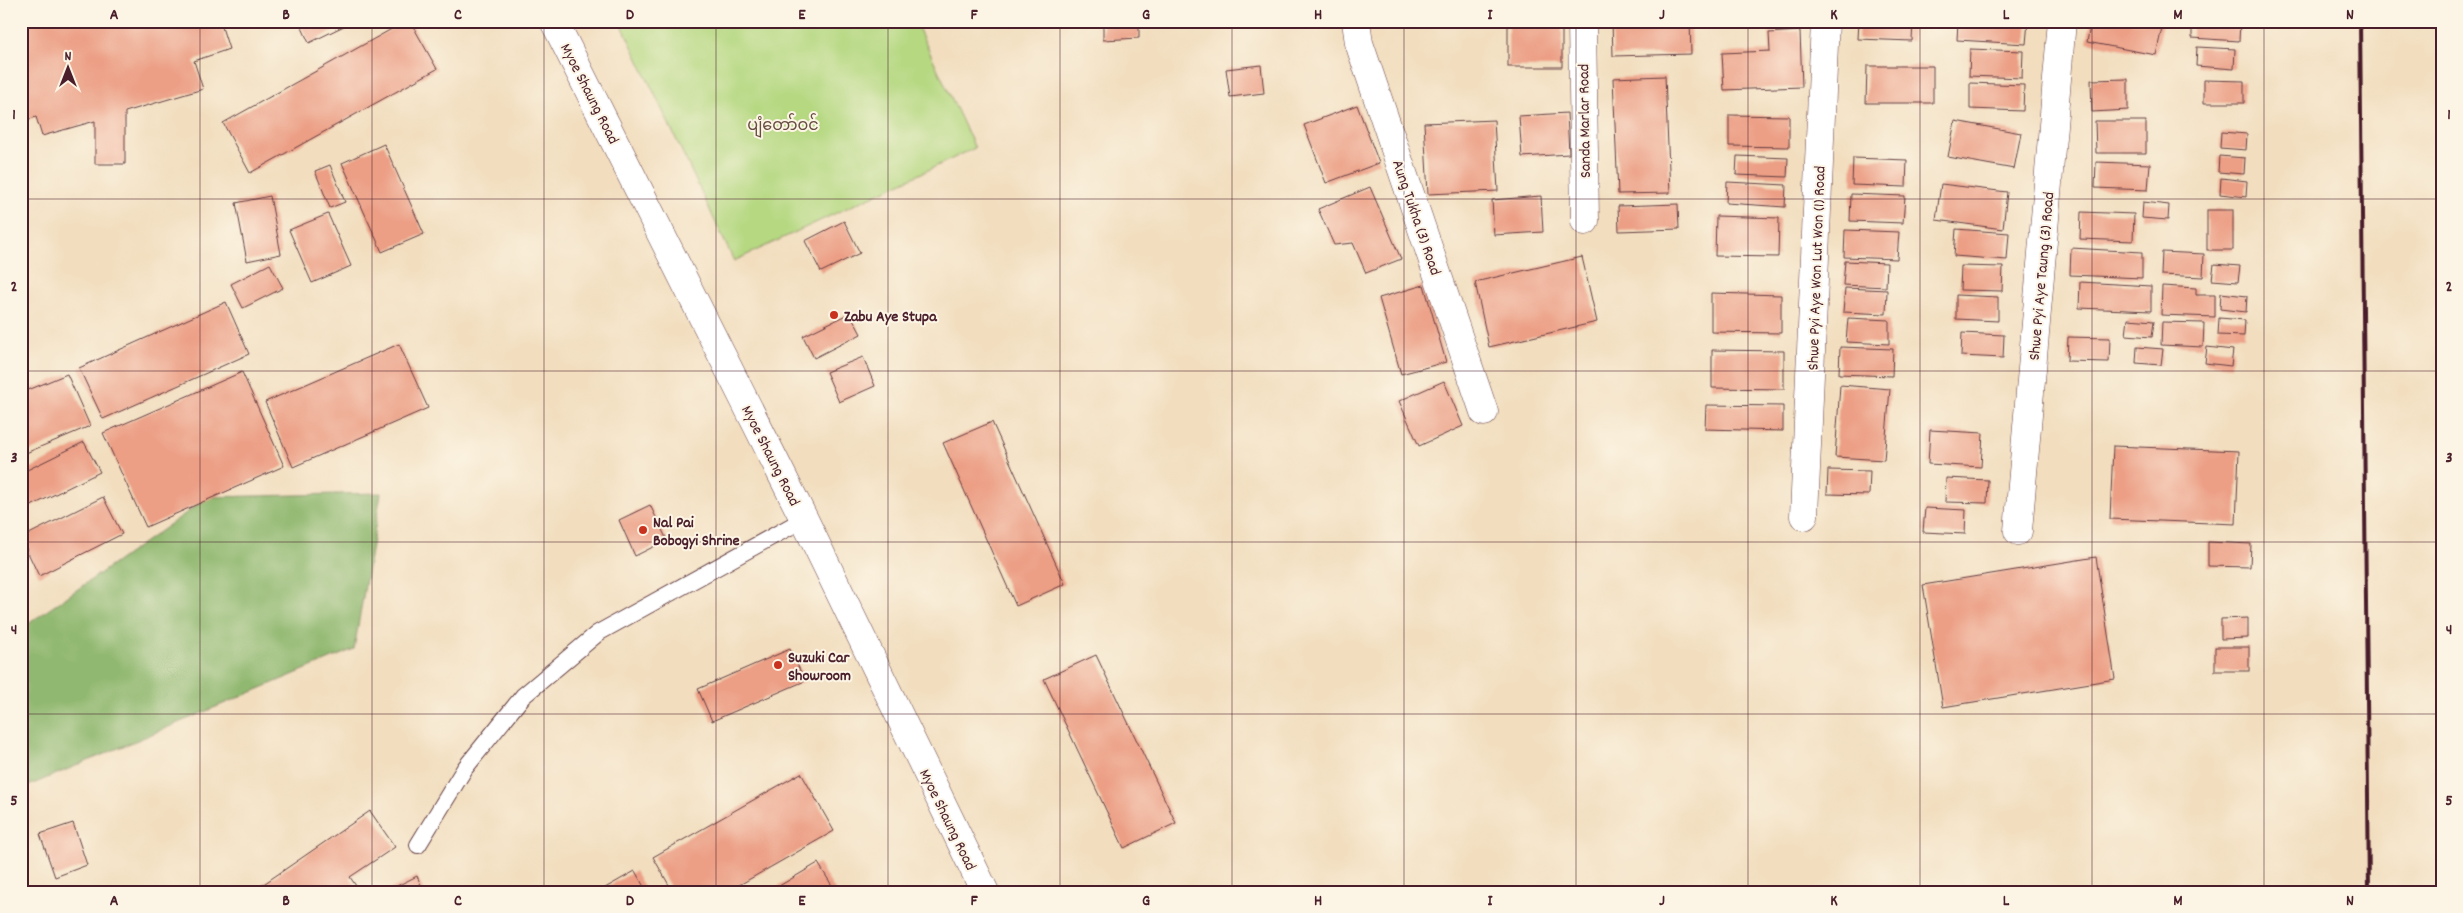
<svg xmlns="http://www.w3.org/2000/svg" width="2463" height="913" font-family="Dekko,'Noto Sans Myanmar',sans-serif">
<rect width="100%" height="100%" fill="#fcf5e5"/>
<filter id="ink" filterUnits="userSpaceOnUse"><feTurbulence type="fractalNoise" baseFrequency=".02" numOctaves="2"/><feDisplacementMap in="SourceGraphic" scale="10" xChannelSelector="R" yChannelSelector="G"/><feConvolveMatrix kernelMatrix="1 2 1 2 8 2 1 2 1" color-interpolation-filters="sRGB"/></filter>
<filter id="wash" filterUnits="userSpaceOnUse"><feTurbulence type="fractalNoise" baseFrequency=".0096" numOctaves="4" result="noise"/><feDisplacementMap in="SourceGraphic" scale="20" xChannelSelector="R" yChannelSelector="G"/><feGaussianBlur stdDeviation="1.12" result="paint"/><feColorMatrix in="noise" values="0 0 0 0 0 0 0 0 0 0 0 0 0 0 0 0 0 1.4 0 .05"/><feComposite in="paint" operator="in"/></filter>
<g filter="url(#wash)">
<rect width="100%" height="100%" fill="#f2debf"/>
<!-- green -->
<path fill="#b5d881" stroke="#807c56" d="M620,21H915L975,148L734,261Z"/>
<!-- forest -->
<path fill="#90b86f" stroke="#6d6c4d" d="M381,493L354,649L21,789V629L209,497Z"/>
<g id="blocks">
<!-- building -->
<g fill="#ec9f85">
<path d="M35,21H220L229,49L194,61L203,89L125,112V164H95V121L42,136L36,117L21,122V25Z"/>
<path d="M299,21H354L309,43Z"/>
<path d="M406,21H410L437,69L250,173L223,123Z"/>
<path d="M1103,21H1139V38L1103,40Z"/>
<rect x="1508" y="21" width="54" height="46"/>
<path d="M1612,21H1690L1691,54L1613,56Z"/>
<path d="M1859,21H1913L1912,41L1858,39Z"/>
<path d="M1958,21H2028L2026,44L1957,40Z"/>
<path d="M2091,21L2163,23L2156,55L2087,42Z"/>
<path d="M2192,21H2240L2239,41L2192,38Z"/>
<path d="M1800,31L1802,87L1724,90L1722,53L1770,51L1769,33Z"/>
<path d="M2197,47L2235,49L2234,69L2196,66Z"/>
<path d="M1970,49L2023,51L2022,78L1969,76Z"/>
<path d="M1261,65L1264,93L1230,97L1226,69Z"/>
<path d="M1867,66H1933V103H1866Z"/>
<path d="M1665,76L1670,193L1618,194L1613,78Z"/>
<path d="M2128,79V110L2092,112L2091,80Z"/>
<path d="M2204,80L2244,81V103H2204Z"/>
<path d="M1970,83L2024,85L2023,111L1970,109Z"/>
<path d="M1357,105L1379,163L1326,183L1304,125Z"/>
<path d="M1567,113L1569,154L1522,157L1519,116Z"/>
<path d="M1729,115L1789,116V147L1729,146Z"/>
<path d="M1494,120L1498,191L1428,194L1424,123Z"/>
<path d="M1955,121L2021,133L2014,169L1948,157Z"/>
<path d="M2095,121H2146V153H2096Z"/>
<path d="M2221,132L2247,134L2246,150L2220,148Z"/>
<path d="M384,144L424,234L382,252L342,163Z"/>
<path d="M1737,156L1788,158L1787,177L1736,175Z"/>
<path d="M2219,156L2245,158L2244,174L2218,172Z"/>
<path d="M1853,158L1907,160L1906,187L1852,185Z"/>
<path d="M2096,162L2150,164L2148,190L2095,188Z"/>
<path d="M330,165L345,202L330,208L315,171Z"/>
<path d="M2221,178L2247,181L2246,197L2220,194Z"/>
<path d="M1727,182L1786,185L1785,207L1726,203Z"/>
<path d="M1941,184L2007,192L2003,229L1936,220Z"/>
<path d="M1370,187L1401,259L1366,273L1353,243L1334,245L1318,209Z"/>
<path d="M1851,194L1905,196L1903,223L1850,221Z"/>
<path d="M270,196L281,254L247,261L236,203Z"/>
<path d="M1541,196L1543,232L1494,235L1492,200Z"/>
<path d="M2143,202L2169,205L2168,220L2142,218Z"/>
<path d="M1678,204L1679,229L1619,231L1618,206Z"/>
<rect x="2207" y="210" width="26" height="40"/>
<path d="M2081,212L2134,214L2133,241L2080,239Z"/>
<path d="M328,214L351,266L312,283L289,230Z"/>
<path d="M1716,216L1779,218L1778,257L1715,256Z"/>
<path d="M844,221L860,253L821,272L805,241Z"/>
<path d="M1956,229L2009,233L2007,260L1954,256Z"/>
<path d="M1845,230L1899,232L1897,259L1844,257Z"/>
<path d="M2071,248L2142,252V278L2070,275Z"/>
<path d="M2162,252L2204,254L2203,277L2161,275Z"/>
<path d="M1582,257L1597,322L1489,347L1475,282Z"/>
<path d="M1845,261L1887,263L1886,287L1843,285Z"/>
<path d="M270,264L283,288L243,308L231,284Z"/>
<path d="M2214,264L2240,266L2238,282L2212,280Z"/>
<path d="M1961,266L2003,267L2002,291L1960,290Z"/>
<path d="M2080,282L2151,286V311L2079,308Z"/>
<path d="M1424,285L1446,362L1401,374L1379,298Z"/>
<path d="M2162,286L2196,288V295H2215V317L2161,315Z"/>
<path d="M1845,288L1887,290L1886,314L1843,312Z"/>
<path d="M1711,293L1781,295V333L1711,332Z"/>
<path d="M2221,293L2247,296L2246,312L2220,309Z"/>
<path d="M1956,295L1998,297V321L1956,319Z"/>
<path d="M226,302L249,354L103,419L79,368Z"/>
<path d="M850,313L861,334L814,358L803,336Z"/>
<path d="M1848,318L1889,320V344L1846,342Z"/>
<path d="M2219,318L2245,320L2244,336L2218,335Z"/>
<path d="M2128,319L2154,321L2152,337L2126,335Z"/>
<path d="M2162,322L2204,323L2203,347L2161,345Z"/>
<path d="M1962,333L2004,335L2003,358L1961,356Z"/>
<path d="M2068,337L2110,338L2109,362L2067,361Z"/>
<path d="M399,344L428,408L293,467L265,402Z"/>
<path d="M1840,347L1893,349L1892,376L1839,374Z"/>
<path d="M2137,347L2163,349L2161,365L2136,363Z"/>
<path d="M2207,347L2233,350L2231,366L2205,363Z"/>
<path d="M1712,350L1784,351V389L1712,388Z"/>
<path d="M863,357L875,386L839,402L826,372Z"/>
<path d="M242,372L284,466L146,527L103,433Z"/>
<path d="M67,374L90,426L21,455V393Z"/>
<path d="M1444,381L1463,426L1419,446L1399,401Z"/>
<path d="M1840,385L1890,389L1884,460L1835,457Z"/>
<path d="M1706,405L1783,406V431L1705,429Z"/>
<path d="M992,422L1065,584L1016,606L943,443Z"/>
<path d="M1930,430L1983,433L1981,467L1928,464Z"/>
<path d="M84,442L100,472L25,509L21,502V473Z"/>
<path d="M2113,446L2239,451L2236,524L2110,519Z"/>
<path d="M1828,470L1870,471L1869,495L1827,494Z"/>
<path d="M1946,478L1988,480L1987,503L1945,502Z"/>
<path d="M103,497L122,534L39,576L21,538Z"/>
<path d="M650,505L667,540L635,556L619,520Z"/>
<path d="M1925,508L1966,510L1965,534L1923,532Z"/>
<path d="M2208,542L2251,544L2250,567L2208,566Z"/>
<path d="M2096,557L2115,679L1943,707L1923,585Z"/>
<path d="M2248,618V638L2221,639V619Z"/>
<rect x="2215" y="647" width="34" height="24"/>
<path d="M790,649L805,681L712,721L698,689Z"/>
<path d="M1096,655L1176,823L1124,848L1044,679Z"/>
<path d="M801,773L834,831L727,892H673L653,857Z"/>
<path d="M370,811L395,847L350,877L360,892H252Z"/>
<path d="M73,823L87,865L55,877L40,834Z"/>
<path d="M818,863L836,892H769Z"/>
<path d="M635,871L647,892H598Z"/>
<path d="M417,876L424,892H385Z"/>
</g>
</g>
</g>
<g filter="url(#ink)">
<use href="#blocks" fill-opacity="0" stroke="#633c41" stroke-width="1"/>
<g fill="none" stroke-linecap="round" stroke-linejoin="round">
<!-- lane casing -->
<g stroke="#633c41" stroke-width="18">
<path id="lane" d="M418,845L465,768L523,696L598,633L804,519"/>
</g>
<!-- street casing -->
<g stroke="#633c41" stroke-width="29">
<g id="street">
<path d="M1356,21L1359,43L1484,412"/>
<path d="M1582,21L1585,221"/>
<path d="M1804,516L1825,21"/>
<path d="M2018,531L2062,21"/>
</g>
</g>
<!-- highway casing -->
<g stroke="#633c41" stroke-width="29">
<path id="highway" d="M554,21L804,519L985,892"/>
</g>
<!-- lane -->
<use href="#lane" stroke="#fff" stroke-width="16"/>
<!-- street -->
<use href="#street" stroke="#fff" stroke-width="28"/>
<!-- highway -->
<use href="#highway" stroke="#fff" stroke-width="28"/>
<!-- rail -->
<path stroke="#4a1f2b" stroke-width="4" d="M2360,21L2369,892"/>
</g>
</g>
<!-- grid -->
<path fill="none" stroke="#4a1f2b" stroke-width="1" stroke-opacity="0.55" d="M200,21V892M372,21V892M544,21V892M716,21V892M888,21V892M1060,21V892M1232,21V892M1404,21V892M1576,21V892M1748,21V892M1920,21V892M2092,21V892M2264,21V892M21,199H2442M21,371H2442M21,542H2442M21,714H2442"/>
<!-- markers -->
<g fill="#c8321e" stroke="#fcf5e5" stroke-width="2">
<circle cx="834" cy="315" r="5"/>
<circle cx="643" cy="530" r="5"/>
<circle cx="778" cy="665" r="5"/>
</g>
<g text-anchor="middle" stroke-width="4" stroke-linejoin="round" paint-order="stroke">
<!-- street labels -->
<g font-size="16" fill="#4a1f2b" stroke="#fcf5e5">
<text transform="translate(591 93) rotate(63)" y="6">Myoe Shaung Road</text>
<text transform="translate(1583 121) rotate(-91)" y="6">Sanda Marlar Road</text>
<text transform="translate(1418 217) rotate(71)" y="6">Aung Tukha (3) Road</text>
<text transform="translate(1815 268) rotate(-88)" y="6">Shwe Pyi Aye Won Lut Won (1) Road</text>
<text transform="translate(2040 276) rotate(-85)" y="6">Shwe Pyi Aye Taung (3) Road</text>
<text transform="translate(772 455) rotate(63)" y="6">Myoe Shaung Road</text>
<text transform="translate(949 819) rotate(64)" y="6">Myoe Shaung Road</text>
</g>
<!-- park labels -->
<g font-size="16" fill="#654d40" stroke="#fcf5e5">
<text x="783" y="130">ပျံတော်ဝင်</text>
</g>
<!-- poi labels -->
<g font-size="16" font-weight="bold" fill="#4a1f2b" stroke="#fcf5e5" text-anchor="start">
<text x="844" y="321">Zabu Aye Stupa</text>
<text x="653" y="527">Nal Pai<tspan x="653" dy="18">Bobogyi Shrine</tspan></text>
<text x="788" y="662">Suzuki Car<tspan x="788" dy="18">Showroom</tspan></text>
</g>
</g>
<!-- margin -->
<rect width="2463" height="913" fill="none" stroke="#fcf5e5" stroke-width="55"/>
<!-- north arrow -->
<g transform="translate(68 68)" stroke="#fcf5e5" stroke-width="4" paint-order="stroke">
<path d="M0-4L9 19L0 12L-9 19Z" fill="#4a1f2b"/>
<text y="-8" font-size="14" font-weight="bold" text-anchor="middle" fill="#4a1f2b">N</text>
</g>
<rect x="28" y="28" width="2408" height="858" fill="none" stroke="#4a1f2b" stroke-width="2"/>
<g font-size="16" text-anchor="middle" font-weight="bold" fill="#4a1f2b">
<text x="114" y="19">A</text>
<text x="286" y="19">B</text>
<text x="458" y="19">C</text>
<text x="630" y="19">D</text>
<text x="802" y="19">E</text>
<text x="974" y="19">F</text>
<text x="1146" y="19">G</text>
<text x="1318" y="19">H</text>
<text x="1490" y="19">I</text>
<text x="1662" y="19">J</text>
<text x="1834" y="19">K</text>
<text x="2006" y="19">L</text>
<text x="2178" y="19">M</text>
<text x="2350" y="19">N</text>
<text x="14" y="119">1</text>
<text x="2449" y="119">1</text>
<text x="14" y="291">2</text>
<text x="2449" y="291">2</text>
<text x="14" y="462">3</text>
<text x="2449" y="462">3</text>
<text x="14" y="634">4</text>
<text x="2449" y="634">4</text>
<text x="14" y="805">5</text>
<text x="2449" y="805">5</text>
<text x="114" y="905">A</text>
<text x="286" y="905">B</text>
<text x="458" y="905">C</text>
<text x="630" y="905">D</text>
<text x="802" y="905">E</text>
<text x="974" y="905">F</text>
<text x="1146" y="905">G</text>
<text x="1318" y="905">H</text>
<text x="1490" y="905">I</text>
<text x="1662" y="905">J</text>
<text x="1834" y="905">K</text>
<text x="2006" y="905">L</text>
<text x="2178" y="905">M</text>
<text x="2350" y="905">N</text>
</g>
</svg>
